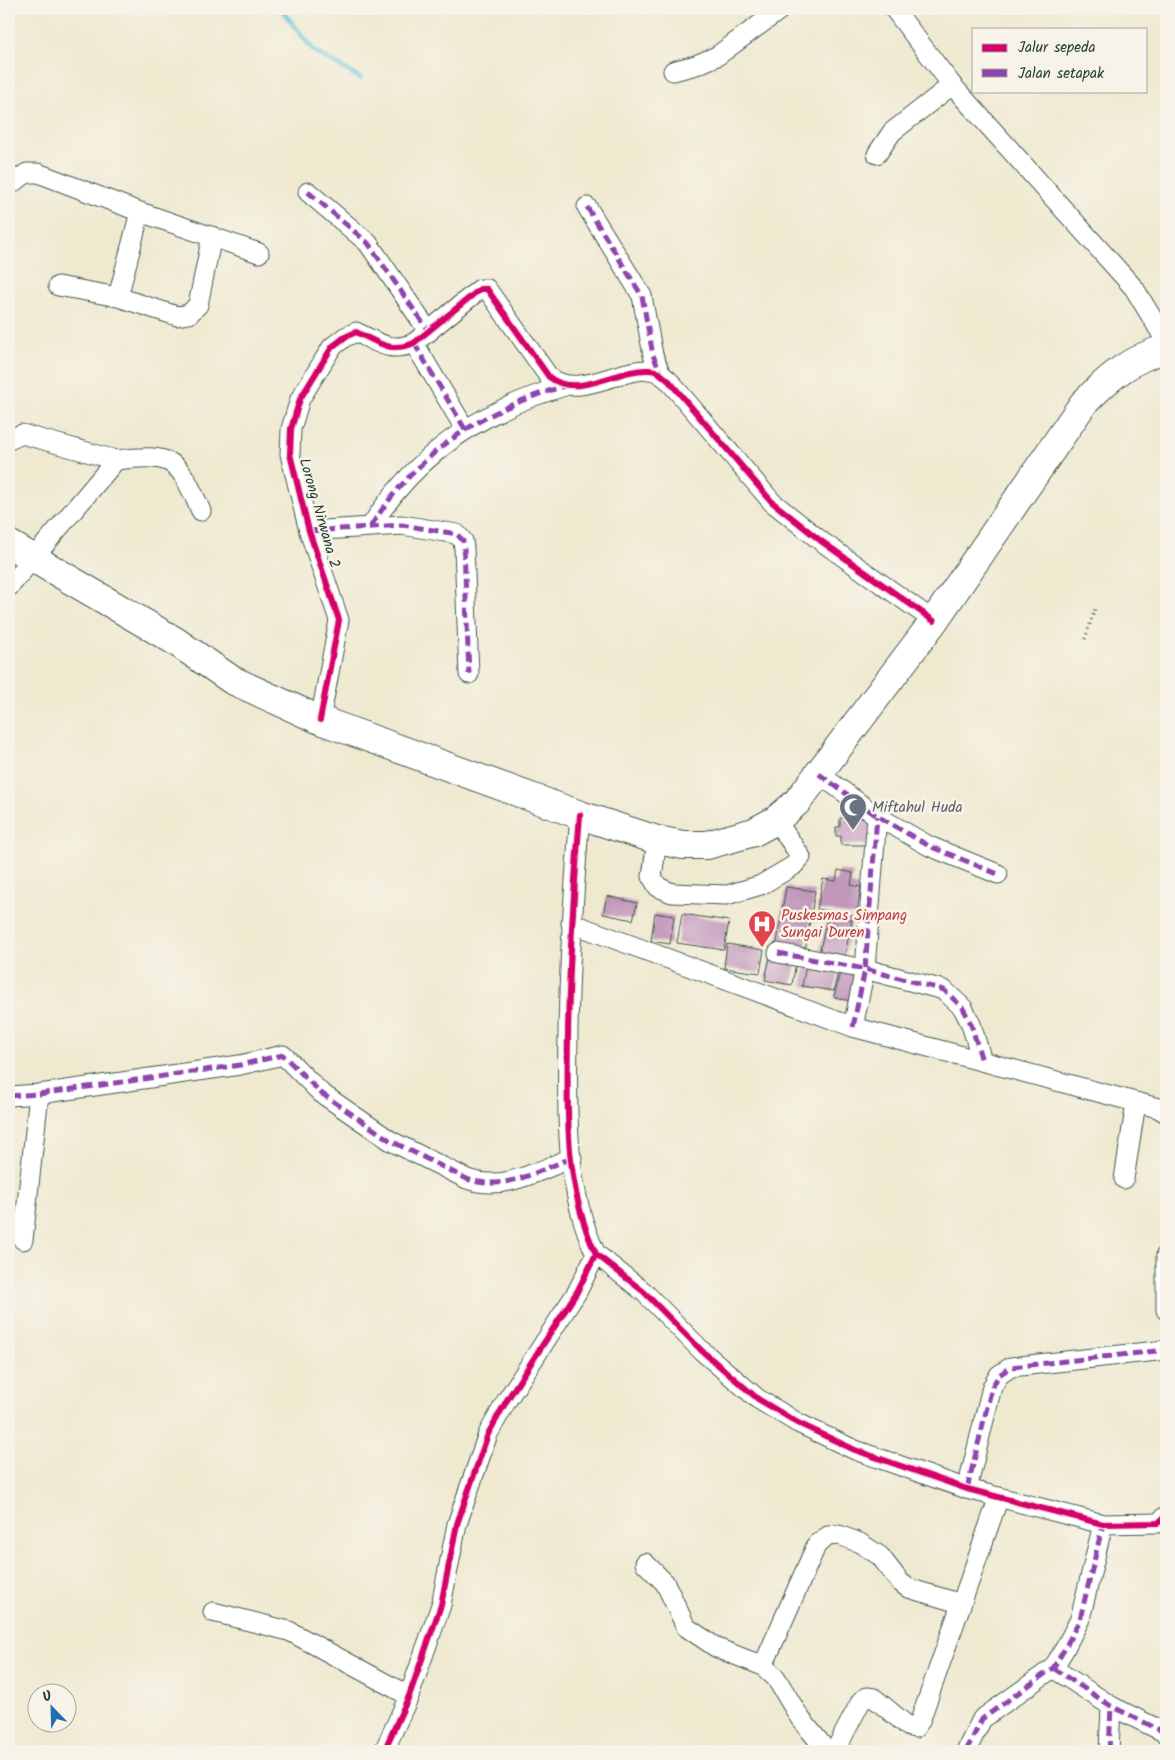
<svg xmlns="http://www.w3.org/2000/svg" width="1175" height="1760" font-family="Kalam,sans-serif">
<rect width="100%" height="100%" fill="#f7f3e8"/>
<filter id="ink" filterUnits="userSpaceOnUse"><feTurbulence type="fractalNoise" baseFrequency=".02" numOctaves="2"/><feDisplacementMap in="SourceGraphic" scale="10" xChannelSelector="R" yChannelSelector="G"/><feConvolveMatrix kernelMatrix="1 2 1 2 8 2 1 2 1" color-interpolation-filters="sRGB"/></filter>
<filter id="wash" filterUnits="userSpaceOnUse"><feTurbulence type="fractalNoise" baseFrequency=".0096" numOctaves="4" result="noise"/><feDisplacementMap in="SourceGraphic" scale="20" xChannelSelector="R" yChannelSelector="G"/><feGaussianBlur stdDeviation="1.12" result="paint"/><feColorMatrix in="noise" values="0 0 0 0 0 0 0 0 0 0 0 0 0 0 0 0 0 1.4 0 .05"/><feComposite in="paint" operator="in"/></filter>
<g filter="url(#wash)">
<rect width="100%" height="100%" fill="#efe9d0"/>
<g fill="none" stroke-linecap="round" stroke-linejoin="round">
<!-- stream -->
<path stroke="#5cc3d9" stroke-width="5" d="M281,9L314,51L360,78"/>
</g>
<g id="blocks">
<!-- building -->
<g fill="#c197bc">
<path d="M840,818H871V845H841V836H836V827H840Z"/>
<path d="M838,870L853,873L851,885L861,887L856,916L817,909L823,879L836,881Z"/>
<path d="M786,887L815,891L805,952L776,948Z"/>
<path d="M607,896L637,903L633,920L603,914Z"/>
<path d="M655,913L674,916L670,944L651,941Z"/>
<path d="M682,914L729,921L724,950L677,943Z"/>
<path d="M828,915L852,920L844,959L819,954Z"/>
<path d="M727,944L764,950L760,973L724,968Z"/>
<path d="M770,957L796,962L792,985L765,980Z"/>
<path d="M806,966L838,971L834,991L802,986Z"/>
<path d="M841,968L862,973L854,1002L834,997Z"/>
</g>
</g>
</g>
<g filter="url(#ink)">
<use href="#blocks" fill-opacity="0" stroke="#3e574b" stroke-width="1"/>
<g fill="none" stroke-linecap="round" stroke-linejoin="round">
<!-- minor casing -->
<g stroke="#3e574b" stroke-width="21">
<g id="minor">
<path d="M894,9L952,85L1134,288L1166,341"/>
<path d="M673,71L696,65L717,56L781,9"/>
<path d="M877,154L892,132L952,85"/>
<path d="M9,185L27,173H38L140,212L259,253"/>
<path d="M308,192L368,243L429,332"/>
<path d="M587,207L642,296L653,355L660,372"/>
<path d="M58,286L118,297L177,316L189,314L198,305L212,236"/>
<path d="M118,297L140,212"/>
<path d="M414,343L465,429"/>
<path d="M9,440L22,434L116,460L9,587"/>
<path d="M116,460C174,453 178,459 201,511"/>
<path d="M371,526C417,453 483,409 565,386"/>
<path d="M309,531L402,525L457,534L463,541L464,548L469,674"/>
<path d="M320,720L339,620L309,531L290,454L291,429L300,399L332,347L345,337L356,332C379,343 390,353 414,343L480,289H487L549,377C578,400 618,368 649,370C658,370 663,376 669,381L772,502L821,541L934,621"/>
<path d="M819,774L877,816L929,846L998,874"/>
<path d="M657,840L652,877L658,887L672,893L727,895L761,885L793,866L801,857L776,820"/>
<path d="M571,923L853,1027L1158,1108L1166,1113"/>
<path d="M778,953L865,969L944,990L963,1008L971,1024L982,1061"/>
<path d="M853,1027L865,969L877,816"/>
<path d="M9,1096L39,1094L240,1065L283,1055L321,1093L391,1141L467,1179C504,1192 537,1171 572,1158"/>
<path d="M1124,1179L1136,1103"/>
<path d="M23,1240L39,1094"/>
<path d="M596,1254L644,1292L702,1351L758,1399L798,1423L855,1450L967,1489L1103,1524L1158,1523L1166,1516"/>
<path d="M1166,1255V1310"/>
<path d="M967,1489L992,1387L999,1375L1011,1367L1166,1350"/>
<path d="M645,1563L665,1583L686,1627L717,1648L763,1666"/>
<path d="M213,1612L289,1631L409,1696"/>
<path d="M1053,1668L1111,1706L1166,1733"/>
<path d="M384,1751L409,1696L441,1605L457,1524L488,1434L507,1400L577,1292L596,1254C564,1187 567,1108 568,1034C569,961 574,888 580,815"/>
<path d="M827,1751L800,1718L776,1678L763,1666L817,1544L828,1536L839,1535L860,1543L880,1556L900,1582L908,1588L959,1603"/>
<path d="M835,1751L861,1701L867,1697L874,1698L909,1727L915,1728L920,1721L999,1497"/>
<path d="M966,1751L982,1719L1053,1668L1064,1650L1080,1619L1103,1524"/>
<path d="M1109,1751L1111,1706"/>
</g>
</g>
<!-- highway casing -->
<g stroke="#3e574b" stroke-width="30">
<path id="highway" d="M9,544L175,641L232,680L320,720L580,815L657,840L683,845H707L754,832L776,820L797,802L934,621L1083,404C1107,379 1132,357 1166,349"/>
</g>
<!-- path -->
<path stroke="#3e574b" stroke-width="3" stroke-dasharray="1 4" stroke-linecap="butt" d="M1085,639L1096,606"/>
<!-- minor -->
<use href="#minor" stroke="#fff" stroke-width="19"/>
<!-- highway -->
<use href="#highway" stroke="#fff" stroke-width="28"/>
<!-- quiet -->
<g stroke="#8e44ad" stroke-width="5" stroke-dasharray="10 5" stroke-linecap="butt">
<path d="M308,192L368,243L429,332"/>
<path d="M587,207L642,296L653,355L660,372"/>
<path d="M414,343L465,429"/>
<path d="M371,526C417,453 483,409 565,386"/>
<path d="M309,531L402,525L457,534L463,541L464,548L469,674"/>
<path d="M819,774L877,816L929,846L998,874"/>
<path d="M778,953L865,969L944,990L963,1008L971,1024L982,1061"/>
<path d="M853,1027L865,969L877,816"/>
<path d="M9,1096L39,1094L240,1065L283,1055L321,1093L391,1141L467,1179C504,1192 537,1171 572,1158"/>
<path d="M967,1489L992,1387L999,1375L1011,1367L1166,1350"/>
<path d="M1053,1668L1111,1706L1166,1733"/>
<path d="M966,1751L982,1719L1053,1668L1064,1650L1080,1619L1103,1524"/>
<path d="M1109,1751L1111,1706"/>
</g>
<!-- cycleway casing -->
<g stroke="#f7f3e8" stroke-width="9">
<g id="cycleway">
<path d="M320,720L339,620L309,531L290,454L291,429L300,399L332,347L345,337L356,332C379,343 390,353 414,343L480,289H487L549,377C578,400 618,368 649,370C658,370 663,376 669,381L772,502L821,541L934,621"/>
<path d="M596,1254L644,1292L702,1351L758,1399L798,1423L855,1450L967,1489L1103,1524L1158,1523L1166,1516"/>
<path d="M384,1751L409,1696L441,1605L457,1524L488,1434L507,1400L577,1292L596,1254C564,1187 567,1108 568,1034C569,961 574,888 580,815"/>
</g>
</g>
<!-- cycleway -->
<use href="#cycleway" stroke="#d6006c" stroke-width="6"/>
</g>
</g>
<!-- icons -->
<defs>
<g id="mosque-pin" transform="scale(1.4375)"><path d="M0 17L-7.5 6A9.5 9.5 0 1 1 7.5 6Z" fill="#6b7280" stroke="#f7f3e8"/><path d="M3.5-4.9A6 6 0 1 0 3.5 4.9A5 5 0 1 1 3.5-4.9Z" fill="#fff"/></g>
<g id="hospital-pin" transform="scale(1.4375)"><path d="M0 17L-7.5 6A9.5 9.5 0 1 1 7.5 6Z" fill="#e0444e" stroke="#f7f3e8"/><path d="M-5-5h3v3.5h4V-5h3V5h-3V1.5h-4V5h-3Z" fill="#fff"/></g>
</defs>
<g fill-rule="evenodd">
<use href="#mosque-pin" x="853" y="807"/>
<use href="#hospital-pin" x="762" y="924"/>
</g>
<g text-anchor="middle" stroke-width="5" stroke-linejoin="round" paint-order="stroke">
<!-- street labels -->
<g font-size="15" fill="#1f3d34" stroke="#f7f3e8">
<text transform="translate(320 513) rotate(74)" y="5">Lorong Nirwana 2</text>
</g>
<!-- worship labels -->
<g font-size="15" fill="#5b616d" stroke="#f7f3e8" text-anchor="start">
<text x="872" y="812">Miftahul Huda</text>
</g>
<!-- health labels -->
<g font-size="15" fill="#be3a42" stroke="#f7f3e8" text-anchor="start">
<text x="781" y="920">Puskesmas Simpang<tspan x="781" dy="17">Sungai Duren</tspan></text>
</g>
</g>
<!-- margin -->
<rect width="1175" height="1760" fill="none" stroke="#f7f3e8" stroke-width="30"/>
<!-- legend -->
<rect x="972" y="28" width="175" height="65" fill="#f7f3e8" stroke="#a1aaa0"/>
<rect x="982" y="44" width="25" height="8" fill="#d6006c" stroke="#a1aaa0"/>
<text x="1018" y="52" font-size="15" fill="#1f3d34">Jalur sepeda</text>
<rect x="982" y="69" width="25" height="8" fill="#8e44ad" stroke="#a1aaa0"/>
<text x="1018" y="78" font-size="15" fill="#1f3d34">Jalan setapak</text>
<!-- north arrow -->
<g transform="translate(52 1708) rotate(337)"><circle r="24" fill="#f7f3e8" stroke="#a1aaa0"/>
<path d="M0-4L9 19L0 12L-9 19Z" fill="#1f6fb2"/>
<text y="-8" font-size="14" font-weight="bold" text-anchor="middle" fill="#1f3d34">U</text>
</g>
</svg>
